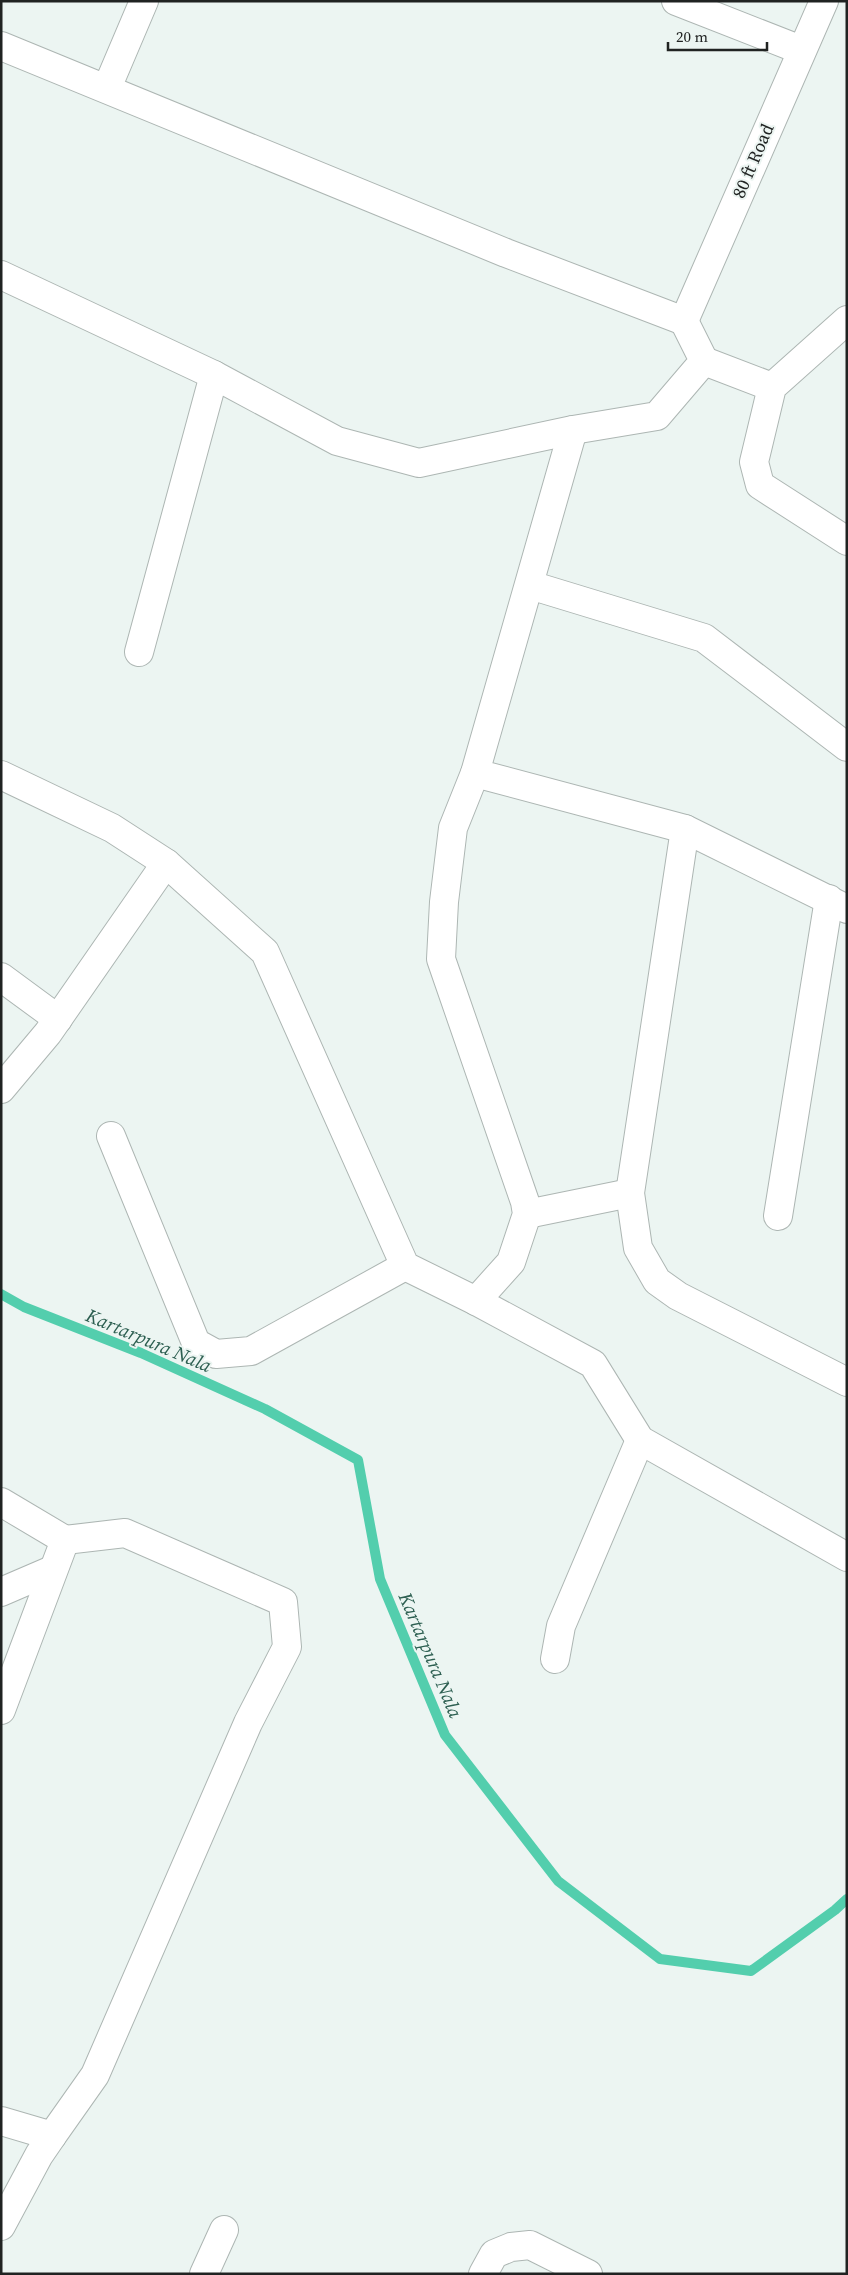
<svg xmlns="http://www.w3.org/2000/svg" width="848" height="2275" font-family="'Source Serif 4',serif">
<rect width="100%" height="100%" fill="#ecf5f2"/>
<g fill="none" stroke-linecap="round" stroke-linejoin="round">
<!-- stream -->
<path stroke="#53cead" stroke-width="10" d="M1,1294L24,1307L141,1353L265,1409L358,1460L380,1579L445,1735L558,1881L660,1959L751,1971L835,1910L847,1899"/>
<!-- minor casing -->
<g stroke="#adb6b3" stroke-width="30">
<g id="minor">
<path d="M676,1L801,50"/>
<path d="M107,88L144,1"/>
<path d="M1,275L214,375"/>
<path d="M847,320L772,387L754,462L760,485L847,541"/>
<path d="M704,361L772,387"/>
<path d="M573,430L475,773L685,829L847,909"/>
<path d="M530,585L704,638L847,747"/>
<path d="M139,652L214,375L337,441L419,463L573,430L657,416L704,361L684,321"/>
<path d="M475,773L453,828L444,902L441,959L525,1202L527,1214L511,1262L476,1301"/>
<path d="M1,775L112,828L166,863L265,952L405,1266L476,1301L593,1364L640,1440L847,1557"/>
<path d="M685,829L630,1193L638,1248L657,1281L678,1296L847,1382"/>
<path d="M1,977L58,1019"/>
<path d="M1,1089L48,1033L166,863"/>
<path d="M111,1136L196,1343L216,1354L251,1351L405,1266"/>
<path d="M527,1214L630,1193"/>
<path d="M778,1216L829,899"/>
<path d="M1,1502L65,1540L1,1710"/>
<path d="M1,1592L52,1570"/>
<path d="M555,1659L561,1626L640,1440"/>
<path d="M1,2121L52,2136L39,2155L1,2226"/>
<path d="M52,2136L95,2075L248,1723L287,1647L283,1602L125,1533L65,1540"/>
<path d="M204,2274L224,2230"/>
<path d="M483,2274L494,2254L511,2247L530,2245L588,2274"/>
</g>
</g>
<!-- tertiary casing -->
<g stroke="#adb6b3" stroke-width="30">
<path id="tertiary" d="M1,46L506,253L684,321L824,1"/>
</g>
<!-- minor -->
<use href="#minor" stroke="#fff" stroke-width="28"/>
<!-- tertiary -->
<use href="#tertiary" stroke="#fff" stroke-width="28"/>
</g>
<g text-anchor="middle" stroke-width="4" stroke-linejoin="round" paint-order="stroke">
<!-- street labels -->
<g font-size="18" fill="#202322" stroke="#ecf5f2">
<text transform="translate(753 161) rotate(-67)" y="6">80 ft Road</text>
</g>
<!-- water labels -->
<g font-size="19" font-style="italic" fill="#2d5f51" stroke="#ecf5f2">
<text transform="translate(149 1340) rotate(23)" y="7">Kartarpura Nala</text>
<text transform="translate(431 1655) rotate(67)" y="7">Kartarpura Nala</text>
</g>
</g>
<!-- border -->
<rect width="848" height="2275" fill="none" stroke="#202322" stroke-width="5"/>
<!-- scale -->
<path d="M668 42v8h99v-8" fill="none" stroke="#202322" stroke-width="2.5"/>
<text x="676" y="42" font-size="15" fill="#202322" stroke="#ecf5f2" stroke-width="4" paint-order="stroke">20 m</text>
</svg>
